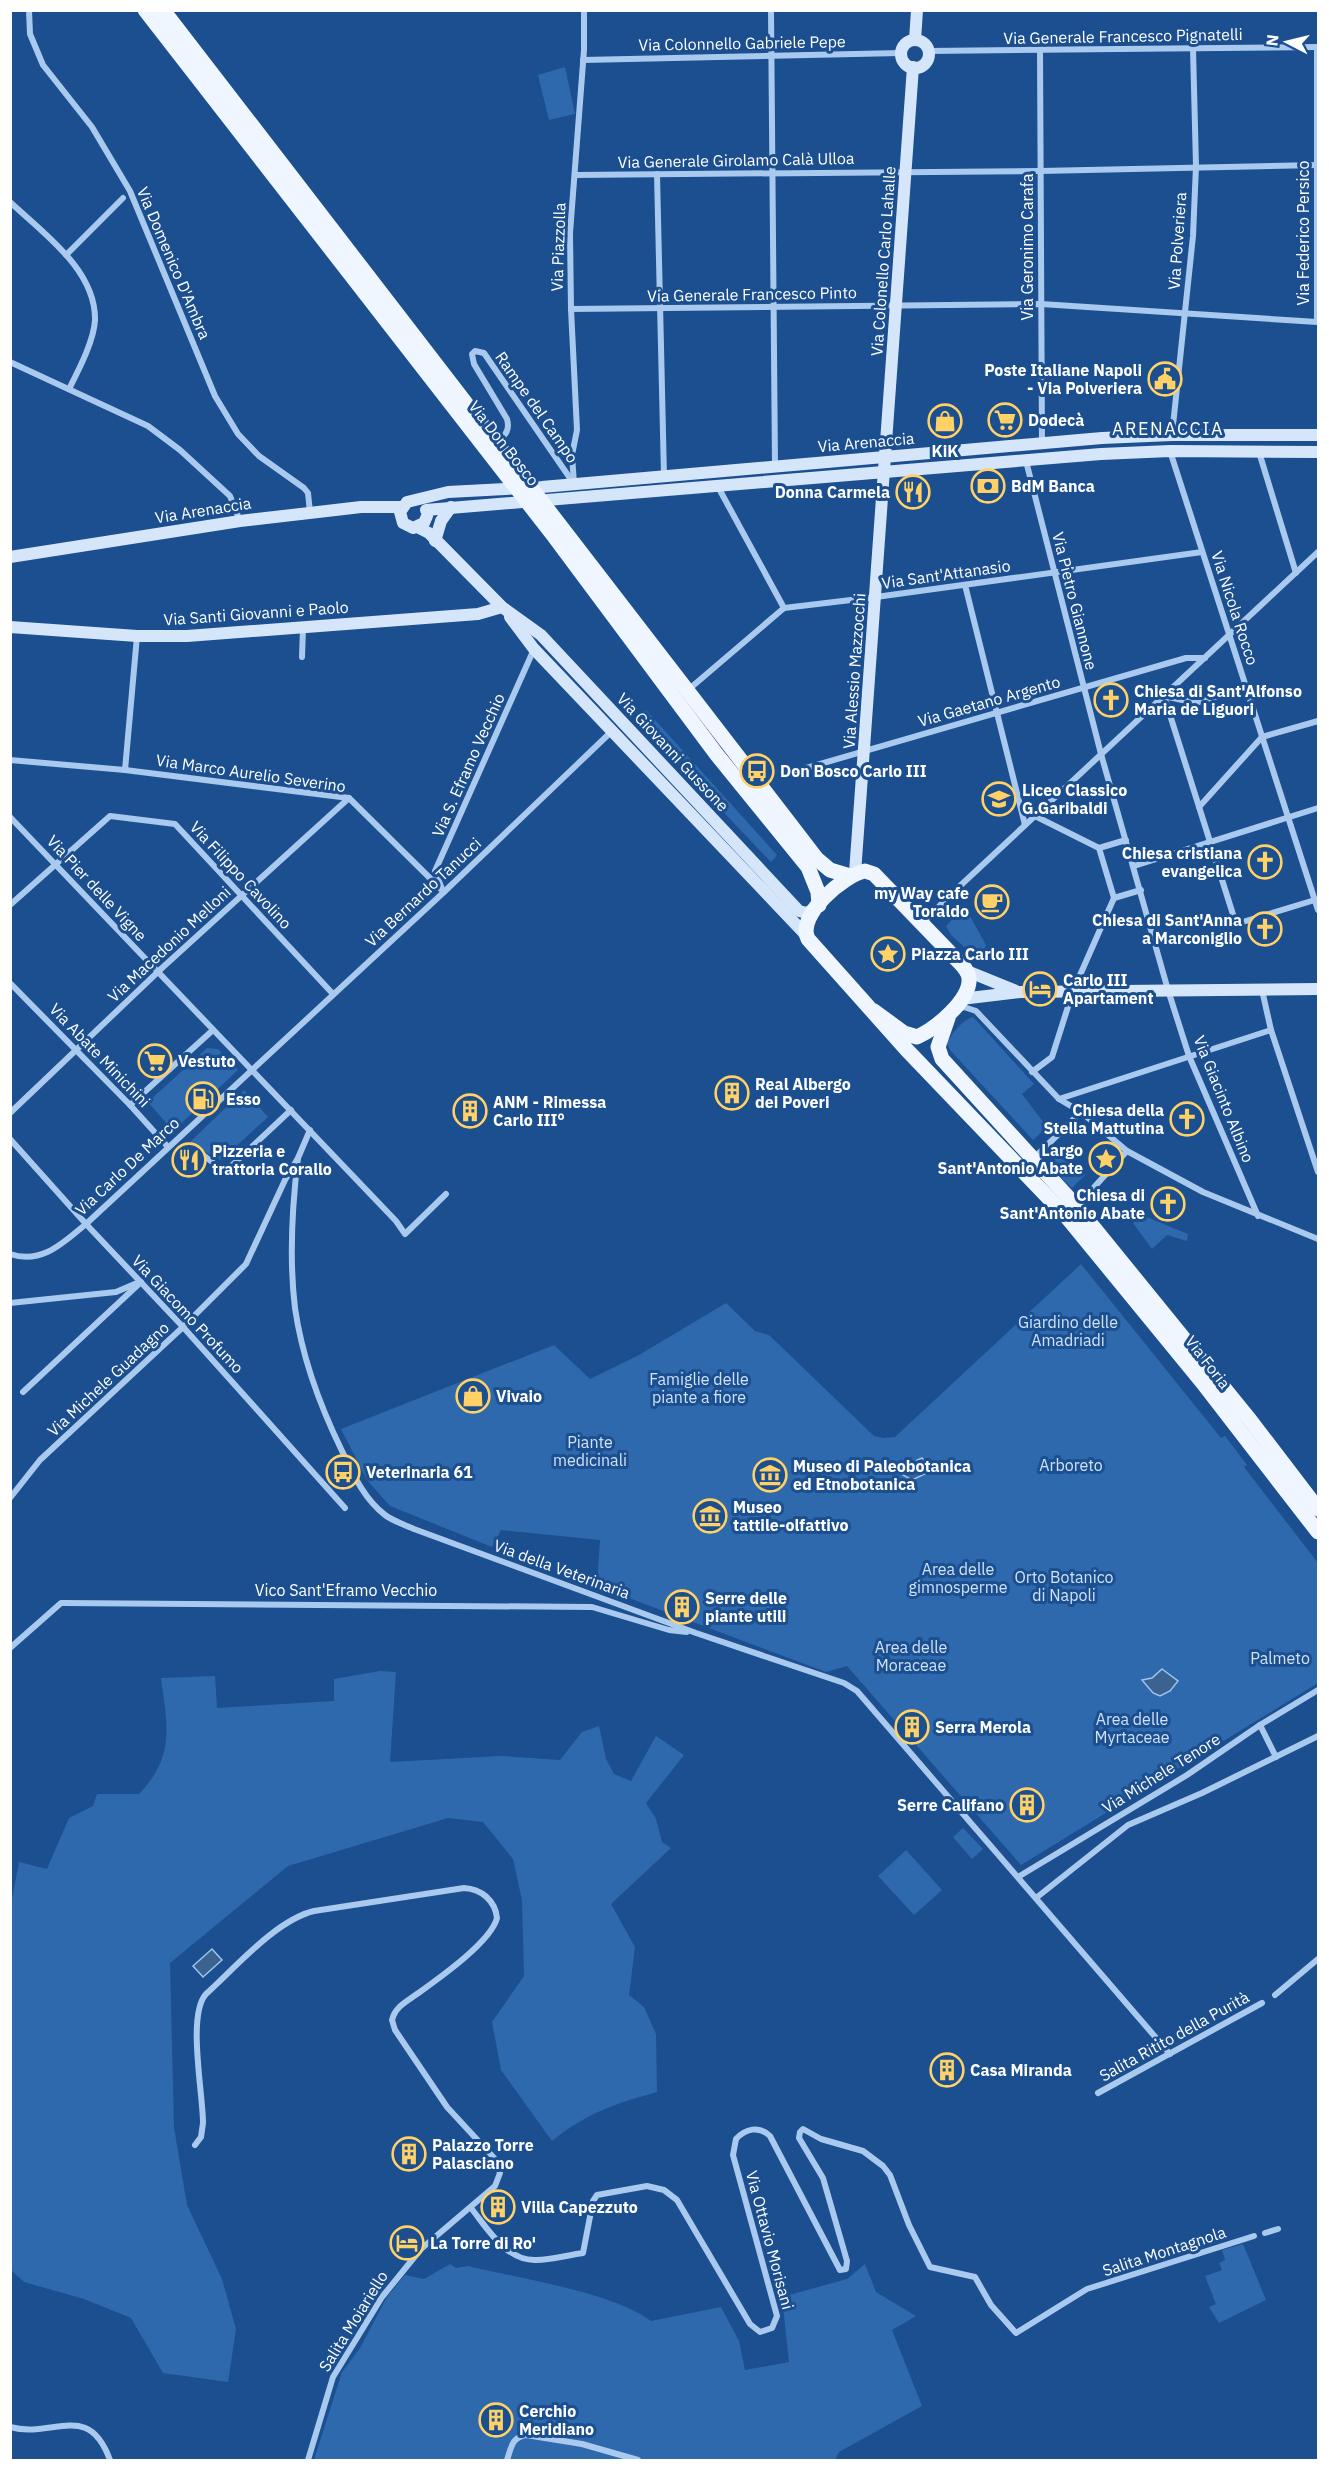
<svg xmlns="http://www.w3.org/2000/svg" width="1329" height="2471" font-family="'IBM Plex Sans',sans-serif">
<rect width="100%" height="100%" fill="#1b4f8f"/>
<!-- green -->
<g fill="#2e69ad">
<path d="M565,67L575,114L549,120L538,75Z"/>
<path d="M646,710L777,855L771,862L635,719Z"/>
<path d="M965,907L986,945L980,961L951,935L946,926Z"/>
<path d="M973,1017L1034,1084L1022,1094L1047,1127L1033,1140L950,1050L947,1043C952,1033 962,1020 973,1017Z"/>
<path d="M207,1048L218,1049L238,1070L173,1131L148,1102Z"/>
<path d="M244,1090L268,1117L221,1160L188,1144Z"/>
<path d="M1060,1148L1086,1174L1072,1188L1046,1163Z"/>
<path d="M1144,1216L1188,1234L1187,1241L1167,1235L1152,1249L1133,1223Z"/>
<path d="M1081,1264L1221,1438L1225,1436L1247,1465L1244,1467L1318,1563V1683L1021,1865L847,1666L826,1672L597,1586L600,1540L501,1530L492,1547L390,1506L367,1480L341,1429L554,1345L590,1379L639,1355L726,1303L755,1331L769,1335L874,1436L884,1438L895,1437Z"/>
<path d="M380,1671L396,1672L390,1762L501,1756L560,1760L582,1732L599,1726L606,1759L614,1774L631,1781L656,1736L684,1755L646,1803L656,1819L662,1842L671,1848L611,1904L635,1947L629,1995L644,2007L656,2034L657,2092C614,2104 587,2113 552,2141L501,2070L492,2022L524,1976L522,1900L513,1859L483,1822L448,1818L288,1866L170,1963L174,2127L187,2205L222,2279L236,2329L228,2382L163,2373L131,2318L84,2299L24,2282L11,2270L10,1909L19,1862L47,1869L69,1818L93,1806L97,1794H139C176,1755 167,1726 161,1678L215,1676L217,1708L334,1701V1679Z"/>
<path d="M963,1828L983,1849L972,1859L953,1837Z"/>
<path d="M906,1850L942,1890L914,1915L878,1876Z"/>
<path d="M1243,2244L1266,2300L1219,2323L1209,2307L1216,2304L1205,2276L1222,2270L1219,2263L1225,2260L1222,2250Z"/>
<path d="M450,2264L456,2268L468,2266C517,2278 613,2292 651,2321L721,2307L739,2341L745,2370L789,2362L782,2297L847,2279L865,2264L876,2292L916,2316L892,2330L922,2406L839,2452L835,2460H314L342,2372L360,2348L387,2297L405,2275L424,2279Z"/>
</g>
<!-- water -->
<g fill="#3c6290" stroke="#9cc4f0" stroke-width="1.5">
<path d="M922,1458L925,1461L924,1468L927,1473L912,1480L903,1475V1471L913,1470L917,1460Z"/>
<path d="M1162,1669L1178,1681L1170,1691L1160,1696L1153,1693L1142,1680L1152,1678Z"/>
<path d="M212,1949L222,1960L203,1977L193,1966Z"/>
</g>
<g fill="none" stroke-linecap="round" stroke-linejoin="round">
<!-- street -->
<g stroke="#a9c9ee" stroke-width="6">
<path d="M29,10L30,34L43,65L92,127L130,191L215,396L238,434L259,456L304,488L308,493L310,512"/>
<path d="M771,10L775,466"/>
<path d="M1040,50L1042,443"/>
<path d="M928,51L1318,47"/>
<path d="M583,60L901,53"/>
<path d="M657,174L664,476"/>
<path d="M575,175L1040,171L1318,165"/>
<path d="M10,202C43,233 96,270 95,320C94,341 78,371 69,389"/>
<path d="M66,255L123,198"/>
<path d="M571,309L1041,304L1317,322V47"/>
<path d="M10,362L148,426L180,450L230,496L240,521"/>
<path d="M1172,435L1193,236L1196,166L1193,49"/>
<path d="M498,442C506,434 510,430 507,419L474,364L472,354L475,351L484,353L574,484"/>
<path d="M1170,451L1318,910"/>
<path d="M1259,452L1296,573"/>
<path d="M1026,461L1101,754L1168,990L1189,1056L1258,1216"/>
<path d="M574,484L572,455L577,430L571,309L570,233L584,50V10"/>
<path d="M717,485L784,608"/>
<path d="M965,585L1025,825"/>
<path d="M302,657L303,628"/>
<path d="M688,690L784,608L876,597L1202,552"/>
<path d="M1164,696L1236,924L1318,899"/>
<path d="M1164,696L1196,703L1246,687"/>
<path d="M10,760L125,770L349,798L444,892"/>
<path d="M125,770L137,636"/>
<path d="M782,775L1186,658H1205"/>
<path d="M1199,807L1262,737L1318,721"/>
<path d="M1035,816L1099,848"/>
<path d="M10,817L396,1221L405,1234L446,1194"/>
<path d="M1126,840L1099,848L1114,898L1141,890"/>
<path d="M1134,866L1318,808"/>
<path d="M442,889L435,871L534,649"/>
<path d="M10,905L110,816L175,824L333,994"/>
<path d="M923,923L947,898L1318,552"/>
<path d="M10,983L130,1105L168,1147"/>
<path d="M1262,990L1271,1030L1318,1172"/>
<path d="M957,1009L964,1007L976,1011L1059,1099L1081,1112L1127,1151L1203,1192L1318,1239"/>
<path d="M1032,1072L1052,1057L1073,991L1114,898"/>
<path d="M1059,1099L1271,1030"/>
<path d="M130,1105L213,1030"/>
<path d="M10,1113L162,968L349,798"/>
<path d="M10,1139L86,1224L183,1327L345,1508"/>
<path d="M203,1155L225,1172L291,1110"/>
<path d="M298,1158C292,1207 289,1259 295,1308C302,1357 321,1408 342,1451C353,1474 364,1499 385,1515C393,1521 405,1525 414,1529L696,1633L844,1683L857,1691L1170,2054"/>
<path d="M1034,1158L1081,1112"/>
<path d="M1077,1206L1127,1151"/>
<path d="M10,1254C42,1265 64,1242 86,1224L444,892L611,732"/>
<path d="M10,1303L116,1292L137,1283"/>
<path d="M23,1392L141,1282"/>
<path d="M10,1498L40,1460L183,1327L246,1264L285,1180L298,1158L310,1130"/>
<path d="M10,1648L61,1603H64L592,1607L669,1630L687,1632"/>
<path d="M1260,1725L1276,1757"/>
<path d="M1018,1877L1187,1775L1260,1725L1318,1690"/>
<path d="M1036,1898L1128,1825L1202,1793L1318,1736"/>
<path d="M1275,1995L1318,1959"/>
<path d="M1098,2093L1262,2003"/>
<path d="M195,2145L201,2137L203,2123C203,2093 187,2015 206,1994C235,1968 276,1920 314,1911L464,1888C481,1889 495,1900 497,1918C491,1942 438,1979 417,1994C407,2001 395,2007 392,2020L395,2030L447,2107L495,2159L500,2173L495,2186L421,2249L382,2297L333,2377L308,2460"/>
<path d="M471,2208C487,2228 506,2261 536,2260C551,2260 568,2255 583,2253L593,2201L597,2195L647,2186L664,2190L677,2200L750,2324L760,2332L772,2328L777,2316L733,2155L736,2139C745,2129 759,2125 770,2136L840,2270L846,2269L847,2261L823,2178L799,2138L800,2132L803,2129L821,2139L863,2151L883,2166L890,2175L909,2225L930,2267L975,2277L991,2305L1016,2333L1087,2289L1254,2236"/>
<path d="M1265,2233L1278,2229"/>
<path d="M10,2427C54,2439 88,2400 110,2460"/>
<path d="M507,2460C511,2448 512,2437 526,2435L582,2444L638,2460"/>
</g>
<!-- secondary -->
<g stroke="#d6e6fa" stroke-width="12">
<path d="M915,40L917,10"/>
<circle cx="915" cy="54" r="14"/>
<path d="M426,510L1101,454L1170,451L1318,452"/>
<path d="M427,516L424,523L413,528L403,523L400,512L407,502L448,492L542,487L1102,438L1172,435H1318"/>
<path d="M417,527L429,533L502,607L541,635L799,911L807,913L818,906"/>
<path d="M435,541L441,521L451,507"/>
<path d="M10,557L240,521L361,507H402"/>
<path d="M510,617L534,649L806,935"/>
<path d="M10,627L137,636H187L478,614L502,607"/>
<path d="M855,873L913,67"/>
<path d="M967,971L1016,991"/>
<path d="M961,999L1020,992L1318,989"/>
</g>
<!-- primary -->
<g stroke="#f0f6ff" stroke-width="15">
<path d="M145,10L553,535L717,755L808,867L818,892L819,905"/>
<path d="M163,10L817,859L830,870L850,876"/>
<path d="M874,1011L904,1033L917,1037C935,1029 971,1000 969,978C968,971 964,967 959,962L874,874L865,871C844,875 796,915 808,939L906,1049L1066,1216L1202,1382L1318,1532"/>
<path d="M948,1018L938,1047L942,1059L1077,1207L1250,1420L1318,1509"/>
</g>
</g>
<!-- icons -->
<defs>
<g id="civic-ring" transform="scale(1.725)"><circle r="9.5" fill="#1b4f8f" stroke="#ffd166" stroke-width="1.5"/><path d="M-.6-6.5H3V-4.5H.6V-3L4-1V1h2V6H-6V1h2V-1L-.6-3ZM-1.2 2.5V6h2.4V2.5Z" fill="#ffd166"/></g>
<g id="supermarket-ring" transform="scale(1.725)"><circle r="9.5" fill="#1b4f8f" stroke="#ffd166" stroke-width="1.5"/><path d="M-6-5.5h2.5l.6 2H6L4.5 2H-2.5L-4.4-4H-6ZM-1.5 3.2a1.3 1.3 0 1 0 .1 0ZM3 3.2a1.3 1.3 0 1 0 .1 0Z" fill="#ffd166"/></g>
<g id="shop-ring" transform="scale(1.725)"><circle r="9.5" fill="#1b4f8f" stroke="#ffd166" stroke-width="1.5"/><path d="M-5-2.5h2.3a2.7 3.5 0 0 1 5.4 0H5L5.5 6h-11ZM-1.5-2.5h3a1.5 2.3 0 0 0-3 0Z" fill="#ffd166"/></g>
<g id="bank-ring" transform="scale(1.725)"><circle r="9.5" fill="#1b4f8f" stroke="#ffd166" stroke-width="1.5"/><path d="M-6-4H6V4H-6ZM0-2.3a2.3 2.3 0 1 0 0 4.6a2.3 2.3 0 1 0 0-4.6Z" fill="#ffd166"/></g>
<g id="restaurant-ring" transform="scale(1.725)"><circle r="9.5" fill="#1b4f8f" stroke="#ffd166" stroke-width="1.5"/><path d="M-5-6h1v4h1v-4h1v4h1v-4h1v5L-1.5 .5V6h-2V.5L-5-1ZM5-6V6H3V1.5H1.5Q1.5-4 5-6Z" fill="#ffd166"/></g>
<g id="church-ring" transform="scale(1.725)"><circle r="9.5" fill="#1b4f8f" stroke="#ffd166" stroke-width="1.5"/><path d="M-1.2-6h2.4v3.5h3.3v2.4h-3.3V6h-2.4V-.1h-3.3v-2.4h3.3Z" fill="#ffd166"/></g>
<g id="bus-ring" transform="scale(1.725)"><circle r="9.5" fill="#1b4f8f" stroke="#ffd166" stroke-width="1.5"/><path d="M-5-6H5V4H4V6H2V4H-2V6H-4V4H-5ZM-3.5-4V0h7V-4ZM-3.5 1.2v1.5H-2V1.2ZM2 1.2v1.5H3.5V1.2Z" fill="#ffd166"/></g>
<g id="school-ring" transform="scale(1.725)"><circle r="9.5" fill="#1b4f8f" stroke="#ffd166" stroke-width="1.5"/><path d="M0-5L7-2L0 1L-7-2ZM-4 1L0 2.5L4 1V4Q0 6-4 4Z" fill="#ffd166"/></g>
<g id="cafe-ring" transform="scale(1.725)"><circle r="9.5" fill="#1b4f8f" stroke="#ffd166" stroke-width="1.5"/><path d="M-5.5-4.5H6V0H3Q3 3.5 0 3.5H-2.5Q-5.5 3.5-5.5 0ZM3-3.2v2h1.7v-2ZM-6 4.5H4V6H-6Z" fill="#ffd166"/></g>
<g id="sight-ring" transform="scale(1.725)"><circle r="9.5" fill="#1b4f8f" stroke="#ffd166" stroke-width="1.5"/><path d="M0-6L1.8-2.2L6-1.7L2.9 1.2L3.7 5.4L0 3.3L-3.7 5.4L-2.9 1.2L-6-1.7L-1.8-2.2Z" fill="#ffd166"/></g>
<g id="hotel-ring" transform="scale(1.725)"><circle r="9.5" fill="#1b4f8f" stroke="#ffd166" stroke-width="1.5"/><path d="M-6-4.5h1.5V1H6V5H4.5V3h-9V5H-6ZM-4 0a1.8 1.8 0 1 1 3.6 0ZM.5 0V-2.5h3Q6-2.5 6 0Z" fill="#ffd166"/></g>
<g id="building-ring" transform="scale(1.725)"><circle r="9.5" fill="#1b4f8f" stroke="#ffd166" stroke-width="1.5"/><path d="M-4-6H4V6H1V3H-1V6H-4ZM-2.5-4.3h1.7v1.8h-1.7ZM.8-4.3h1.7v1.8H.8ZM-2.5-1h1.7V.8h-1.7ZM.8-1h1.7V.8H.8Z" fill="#ffd166"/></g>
<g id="fuel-ring" transform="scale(1.725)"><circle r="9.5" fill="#1b4f8f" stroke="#ffd166" stroke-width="1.5"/><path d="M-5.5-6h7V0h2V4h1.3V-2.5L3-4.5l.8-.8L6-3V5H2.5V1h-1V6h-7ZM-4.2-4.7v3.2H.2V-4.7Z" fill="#ffd166"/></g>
<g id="museum-ring" transform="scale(1.725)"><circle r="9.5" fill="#1b4f8f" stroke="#ffd166" stroke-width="1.5"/><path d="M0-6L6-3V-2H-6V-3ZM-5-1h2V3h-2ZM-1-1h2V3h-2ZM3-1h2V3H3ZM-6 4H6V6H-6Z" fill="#ffd166"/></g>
</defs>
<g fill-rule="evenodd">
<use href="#civic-ring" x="1165" y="379"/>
<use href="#supermarket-ring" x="1005" y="420"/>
<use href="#shop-ring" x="945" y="421"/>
<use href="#bank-ring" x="988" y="486"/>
<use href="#restaurant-ring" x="913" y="492"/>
<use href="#church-ring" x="1111" y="700"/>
<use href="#bus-ring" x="757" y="771"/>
<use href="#school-ring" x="999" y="799"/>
<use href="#church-ring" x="1265" y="862"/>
<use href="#cafe-ring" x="992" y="902"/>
<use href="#church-ring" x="1265" y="929"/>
<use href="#sight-ring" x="888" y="954"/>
<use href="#hotel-ring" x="1040" y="989"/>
<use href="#supermarket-ring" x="155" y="1061"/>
<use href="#building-ring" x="732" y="1093"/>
<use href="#fuel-ring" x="203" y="1099"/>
<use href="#building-ring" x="470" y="1111"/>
<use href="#church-ring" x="1187" y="1119"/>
<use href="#sight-ring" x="1106" y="1159"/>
<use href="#restaurant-ring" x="189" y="1160"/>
<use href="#church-ring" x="1168" y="1204"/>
<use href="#shop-ring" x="473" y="1396"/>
<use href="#bus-ring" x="343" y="1472"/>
<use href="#museum-ring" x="770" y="1475"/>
<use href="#museum-ring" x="710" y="1516"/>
<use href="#building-ring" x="682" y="1607"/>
<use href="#building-ring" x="912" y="1727"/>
<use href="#building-ring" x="1027" y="1805"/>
<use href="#building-ring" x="947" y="2070"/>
<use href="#building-ring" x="409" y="2154"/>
<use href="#building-ring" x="498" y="2207"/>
<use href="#hotel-ring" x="407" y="2243"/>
<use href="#building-ring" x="496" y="2420"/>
</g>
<g text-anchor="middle" stroke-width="6" stroke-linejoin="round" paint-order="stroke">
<!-- street labels -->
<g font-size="16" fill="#fff" stroke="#1b4f8f">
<text transform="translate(1123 36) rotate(-1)" y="6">Via Generale Francesco Pignatelli</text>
<text transform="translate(742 43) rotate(-1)" y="6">Via Colonnello Gabriele Pepe</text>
<text transform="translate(736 160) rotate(-1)" y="6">Via Generale Girolamo Calà Ulloa</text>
<text transform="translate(1303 233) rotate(-90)" y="6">Via Federico Persico</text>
<text transform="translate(1177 241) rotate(-86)" y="6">Via Polveriera</text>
<text transform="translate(558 247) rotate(-88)" y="6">Via Piazzolla</text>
<text transform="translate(1027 247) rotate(-90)" y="6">Via Geronimo Carafa</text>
<text transform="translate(883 261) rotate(-86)" y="6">Via Colonello Carlo Lahalle</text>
<text transform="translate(174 263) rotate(67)" y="6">Via Domenico D'Ambra</text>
<text transform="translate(752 294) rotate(-1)" y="6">Via Generale Francesco Pinto</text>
<text transform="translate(537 407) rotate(55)" y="6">Rampe del Campo</text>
<text transform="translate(866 442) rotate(-5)" y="6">Via Arenaccia</text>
<text transform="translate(504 443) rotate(52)" y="6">Via Don Bosco</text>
<text transform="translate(203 510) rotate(-9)" y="6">Via Arenaccia</text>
<text transform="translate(946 574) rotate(-8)" y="6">Via Sant'Attanasio</text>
<text transform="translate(1075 601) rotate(76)" y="6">Via Pietro Giannone</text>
<text transform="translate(1235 608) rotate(72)" y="6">Via Nicola Rocco</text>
<text transform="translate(256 613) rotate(-4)" y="6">Via Santi Giovanni e Paolo</text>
<text transform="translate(854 671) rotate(-86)" y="6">Via Alessio Mazzocchi</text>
<text transform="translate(989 701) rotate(-16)" y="6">Via Gaetano Argento</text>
<text transform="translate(673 752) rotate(47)" y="6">Via Giovanni Gussone</text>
<text transform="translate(468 765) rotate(-66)" y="6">Via S. Eframo Vecchio</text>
<text transform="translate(251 773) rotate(8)" y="6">Via Marco Aurelio Severino</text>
<text transform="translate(241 875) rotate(47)" y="6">Via Filippo Cavolino</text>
<text transform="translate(97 888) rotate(47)" y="6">Via Pier delle Vigne</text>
<text transform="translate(423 892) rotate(-43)" y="6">Via Bernardo Tanucci</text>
<text transform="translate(169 944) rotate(-43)" y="6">Via Macedonio Melloni</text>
<text transform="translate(100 1055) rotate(46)" y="6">Via Abate Minichini</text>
<text transform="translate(1224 1099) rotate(68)" y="6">Via Giacinto Albino</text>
<text transform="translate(127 1166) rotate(-43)" y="6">Via Carlo De Marco</text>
<text transform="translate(188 1314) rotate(47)" y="6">Via Giacomo Profumo</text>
<text transform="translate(1208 1362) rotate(52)" y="6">Via Foria</text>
<text transform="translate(108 1379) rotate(-43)" y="6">Via Michele Guadagno</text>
<text transform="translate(562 1569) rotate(20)" y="6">Via della Veterinaria</text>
<text x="346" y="1596">Vico Sant'Eframo Vecchio</text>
<text transform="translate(1161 1773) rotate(-32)" y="6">Via Michele Tenore</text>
<text transform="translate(1174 2036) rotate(-29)" y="6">Salita Ritito della Purità</text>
<text transform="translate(770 2240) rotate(75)" y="6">Via Ottavio Morisani</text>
<text transform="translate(1164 2251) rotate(-18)" y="6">Salita Montagnola</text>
<text transform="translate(353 2321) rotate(-58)" y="6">Salita Moiariello</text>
</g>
<!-- poi labels -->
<g font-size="16" font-weight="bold" fill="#fff" stroke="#1b4f8f" text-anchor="start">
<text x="1142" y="376" text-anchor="end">Poste Italiane Napoli<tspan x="1142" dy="18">- Via Polveriera</tspan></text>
<text x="1028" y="426">Dodecà</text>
<text x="945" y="457" text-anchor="middle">KiK</text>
<text x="1011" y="492">BdM Banca</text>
<text x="890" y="498" text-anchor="end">Donna Carmela</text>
<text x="1134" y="697">Chiesa di Sant'Alfonso<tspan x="1134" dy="18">Maria de Liguori</tspan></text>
<text x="780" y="777">Don Bosco Carlo III</text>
<text x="1022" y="796">Liceo Classico<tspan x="1022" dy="18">G.Garibaldi</tspan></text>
<text x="1242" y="859" text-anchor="end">Chiesa cristiana<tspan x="1242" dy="18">evangelica</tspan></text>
<text x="969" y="899" text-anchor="end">my Way cafe<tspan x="969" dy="18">Toraldo</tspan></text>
<text x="1242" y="926" text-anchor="end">Chiesa di Sant'Anna<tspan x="1242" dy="18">a Marconiglio</tspan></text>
<text x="911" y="960">Piazza Carlo III</text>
<text x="1063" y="986">Carlo III<tspan x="1063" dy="18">Apartament</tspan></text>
<text x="178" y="1067">Vestuto</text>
<text x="755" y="1090">Real Albergo<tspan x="755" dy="18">dei Poveri</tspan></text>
<text x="226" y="1105">Esso</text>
<text x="493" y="1108">ANM - Rimessa<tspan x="493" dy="18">Carlo III°</tspan></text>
<text x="1164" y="1116" text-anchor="end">Chiesa della<tspan x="1164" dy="18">Stella Mattutina</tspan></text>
<text x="1083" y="1156" text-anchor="end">Largo<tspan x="1083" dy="18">Sant'Antonio Abate</tspan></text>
<text x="212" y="1157">Pizzeria e<tspan x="212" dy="18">trattoria Corallo</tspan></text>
<text x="1145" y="1201" text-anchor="end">Chiesa di<tspan x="1145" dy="18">Sant'Antonio Abate</tspan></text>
<text x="496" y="1402">Vivaio</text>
<text x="793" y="1472">Museo di Paleobotanica<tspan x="793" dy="18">ed Etnobotanica</tspan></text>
<text x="366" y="1478">Veterinaria 61</text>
<text x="733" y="1513">Museo<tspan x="733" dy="18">tattile-olfattivo</tspan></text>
<text x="705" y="1604">Serre delle<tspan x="705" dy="18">piante utili</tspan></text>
<text x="935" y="1733">Serra Merola</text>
<text x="1004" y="1811" text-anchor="end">Serre Califano</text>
<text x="970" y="2076">Casa Miranda</text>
<text x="432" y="2151">Palazzo Torre<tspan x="432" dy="18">Palasciano</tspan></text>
<text x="521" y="2213">Villa Capezzuto</text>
<text x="430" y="2249">La Torre di Ro'</text>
<text x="519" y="2417">Cerchio<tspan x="519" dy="18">Meridiano</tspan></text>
</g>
<!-- park labels -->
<g font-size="16" fill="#cfe3fa" stroke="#1b4f8f">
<text x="1068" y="1328">Giardino delle<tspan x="1068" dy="18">Amadriadi</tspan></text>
<text x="699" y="1385">Famiglie delle<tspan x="699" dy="18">piante a fiore</tspan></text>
<text x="590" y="1448">Piante<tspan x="590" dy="18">medicinali</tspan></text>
<text x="1071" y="1471">Arboreto</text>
<text x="958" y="1575">Area delle<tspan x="958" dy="18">gimnosperme</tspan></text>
<text x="1064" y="1583">Orto Botanico<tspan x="1064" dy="18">di Napoli</tspan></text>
<text x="911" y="1653">Area delle<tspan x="911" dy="18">Moraceae</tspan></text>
<text x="1280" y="1664">Palmeto</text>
<text x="1132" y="1725">Area delle<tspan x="1132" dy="18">Myrtaceae</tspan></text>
</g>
<!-- neighbourhood labels -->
<g font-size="18" letter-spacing="1.5" fill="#fff" stroke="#1b4f8f">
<text x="1168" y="435">ARENACCIA</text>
</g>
</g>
<!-- border -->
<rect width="1329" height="2471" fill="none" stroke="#ffffff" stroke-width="24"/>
<!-- north arrow -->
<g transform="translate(1287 42) rotate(277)" stroke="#1b4f8f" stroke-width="4.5" paint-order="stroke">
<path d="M0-4.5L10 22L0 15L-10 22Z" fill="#ffffff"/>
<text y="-9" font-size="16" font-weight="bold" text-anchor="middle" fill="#ffffff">N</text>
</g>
</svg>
